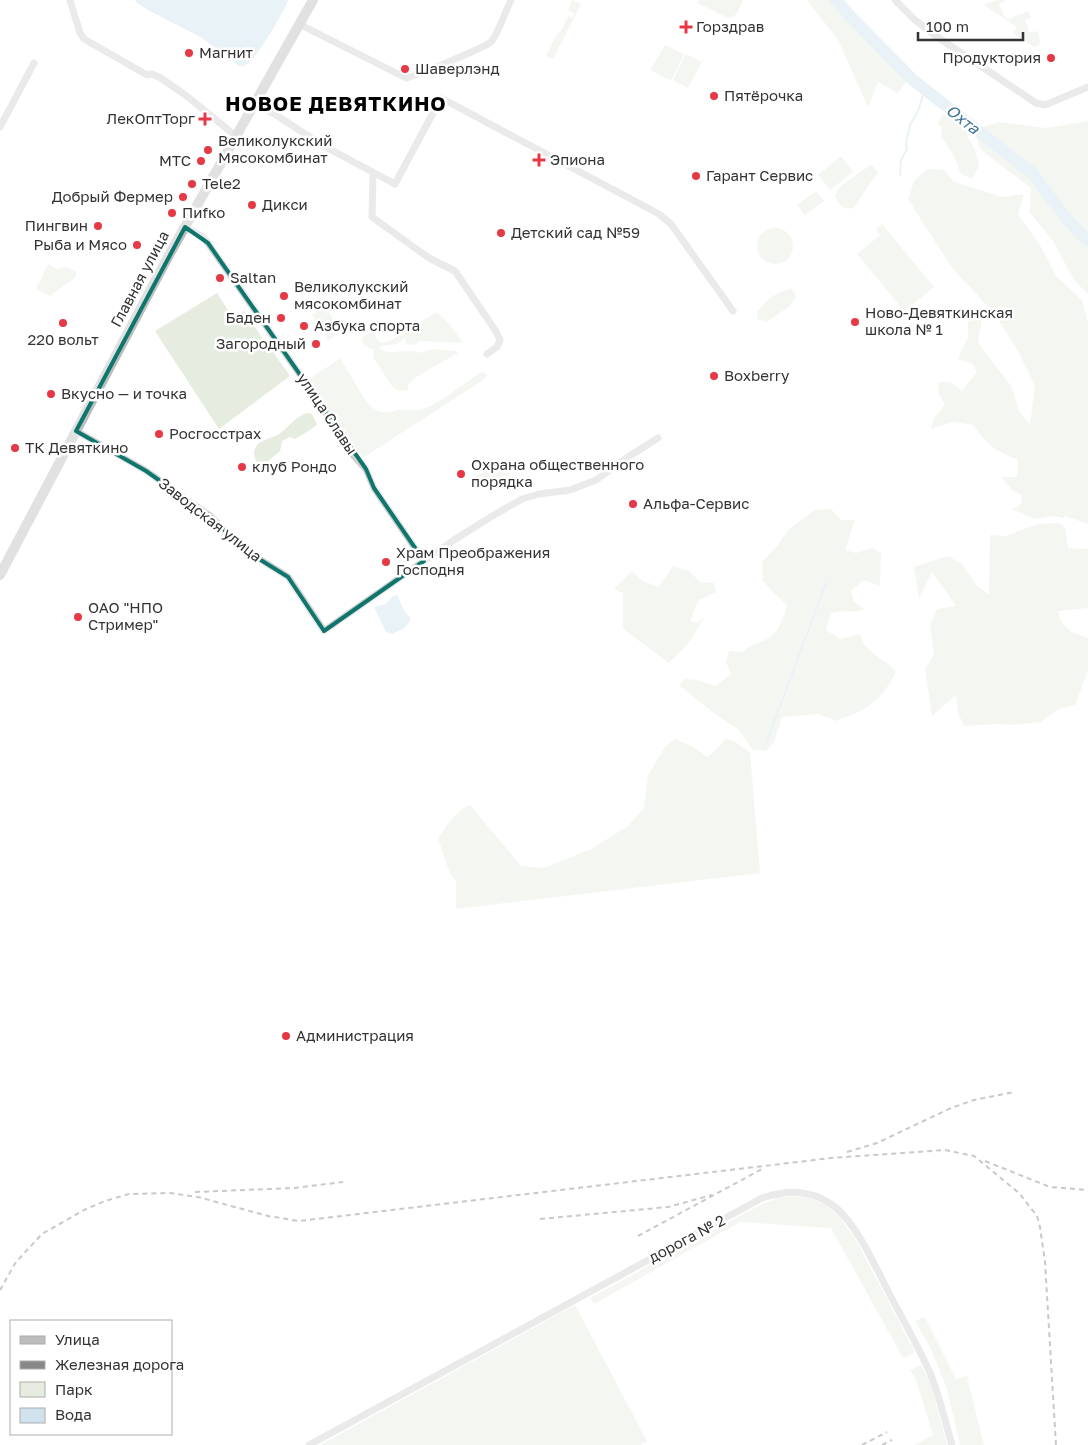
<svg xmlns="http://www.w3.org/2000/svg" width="1088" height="1445" font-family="'Golos Text',sans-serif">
<rect width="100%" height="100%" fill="#fff"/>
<!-- green -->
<g fill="#e6ecdf">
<path d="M572,0L581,4L553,59L546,56L558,32L560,33L568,16L572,18L574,13L568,10Z"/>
<path d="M699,0H743C740,7 737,18 728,18L697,3Z"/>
<path d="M807,0H833L856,27L909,79L898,93L878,82L868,107L838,40Z"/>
<path d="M997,0H1006L999,4L1004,16L1008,19L1028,11L1031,17L1025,21L1030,33L1037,31L1041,40L1038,46L1034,47L1014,34V31L1017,27L984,5Z"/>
<path d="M665,45L684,54L671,81L650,70Z"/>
<path d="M686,54L702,62L688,88L673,80Z"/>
<path d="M948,111L976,129L999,122L1046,128L1088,121V294L1074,280L1053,241L1030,213L1031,188L981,150L976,136H967L975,149L979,166L972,179L961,174L953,154L941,137L942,127L937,124L941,117Z"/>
<path d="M841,156L853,172L830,190L818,175Z"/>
<path d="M872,164L878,173L866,189L854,208C843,210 840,206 835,196L839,187Z"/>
<path d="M927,169L944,170L954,182L1003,197L1024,194L1018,214L1041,247L1056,276L1082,300L1088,323V524L1065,516L1064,518L1053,516L1034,519L1012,509L1021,504L1022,495L1013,491L1001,477H1017L1018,460C994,450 988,446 973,425L953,422L931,429L934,418L945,405L939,394L938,383C949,380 954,383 962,391L977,372L973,364L958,359L968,337V322L977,310L983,311L978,343L1012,387L1019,411L1030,425L1035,385L1019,353L994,313L952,268L908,199L914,181Z"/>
<path d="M816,191L824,201L805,215L797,205Z"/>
<path d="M882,224L934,287L904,311L857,254L880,235L876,229Z"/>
<circle cx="775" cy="246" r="18"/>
<path d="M48,264L57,269L67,267L76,272V277L50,296L36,289Z"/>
<path d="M792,289L796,297L790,306L767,322L757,319V312C766,300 777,291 792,289Z"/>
<path d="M217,293L233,318L244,311L265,342V348L273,352L290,376L219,429L155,331Z"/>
<path d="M324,308L328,311L342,331L329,340L312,315Z"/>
<path d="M437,312L449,324L463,343L419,341L415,345L406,344L405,338L397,344L381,346L380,350L388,352L416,351L419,353L432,349L455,351L458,353L416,377L408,385V390L398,391L391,385L373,357L374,350L364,345L361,338L372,331L378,341L382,343L390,341L396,337L416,329L420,322Z"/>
<path d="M342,357V362C350,373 364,401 373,408C382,414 389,412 399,410C405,409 412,411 418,410C437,406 462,385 478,374L482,372L487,375L485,379L364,457C350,452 317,395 308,380Z"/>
<path d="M307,413L312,414L317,424C312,430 302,434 295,439L290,437L282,441L280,451L266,463L257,462C253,456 253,449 258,444C263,439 273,438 279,434C289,427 296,416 307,413Z"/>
<path d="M501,460L510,473L485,490L476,477Z"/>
<path d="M831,509L841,520H855L845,550L856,553L872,548L881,553L880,586L863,580L851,591L854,602L865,609C854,613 843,610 831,613L826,630L840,639L860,634C864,654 885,657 896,672C879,704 869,708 836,721L818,714L782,717L774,742L766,751L753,750L739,730L711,711L679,685L685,679L697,680L716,686L731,674L726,662L729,651L743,652C751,644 761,643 770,637C780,630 784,615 787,605L772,591L763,581L762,562L777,546L790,528L815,510Z"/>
<path d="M1059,523L1065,527L1068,548L1088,549V608L1058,611C1062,628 1071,633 1088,638V671L1075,705L1059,709L1040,722L1013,725L997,724L964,726L958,713L956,695L932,716L925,669L934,654L930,624L937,609L956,606L932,572L919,599L914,567L948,556L962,564L978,587L989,594L990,535L1007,536L1023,529L1039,524Z"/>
<path d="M673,566L689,571L700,582L714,583L716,592L698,601L690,621L697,623L705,617L688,644L669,663L623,629V593L614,589L632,571L643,581L659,587Z"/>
<path d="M675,739L692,746L707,757L718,748L725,739L732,740L750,752L760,873L456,909V882L448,869L438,838C447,826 456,810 470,805L521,866L544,868L591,849L628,826L644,808L648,775L665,747Z"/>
<path d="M806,1196L826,1205L839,1216L857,1242L915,1352L903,1358L831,1228L740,1222L594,1304L590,1298L760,1205L780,1197Z"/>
<path d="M575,1305L647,1441L641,1445H320Z"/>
<path d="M925,1317L956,1379L967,1376L984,1445H960L947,1389L931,1349L915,1321Z"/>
<path d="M921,1365L930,1381L947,1445H915L933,1435L916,1380L910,1370Z"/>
</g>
<!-- water -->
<g fill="#cfe2ee">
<path d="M136,0H288C284,12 257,58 247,64C245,66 242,66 239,66L202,38L146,9L136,2Z"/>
<path d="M397,595L405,612L411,619C408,627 399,631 392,634L386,632L374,607L386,604L393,596Z"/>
</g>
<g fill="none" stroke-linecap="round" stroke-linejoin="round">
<!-- stream -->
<g stroke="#cfe2ee" stroke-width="2">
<path d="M900,175L901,160L907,149L906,143L910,125L918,111L925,89"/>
<path d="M767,741L826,583"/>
</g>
<!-- river -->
<path stroke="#cfe2ee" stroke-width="12" d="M836,0L848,14L913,80L1032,173L1065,217L1088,241"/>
<!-- minor -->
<g stroke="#d0d0d0" stroke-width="7">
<path d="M70,0L80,33L84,39L147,75L152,74L159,77L184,94L236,136"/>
<path d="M895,0L915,20L933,34L1036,103L1045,105L1088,87"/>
<path d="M299,24L406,78C415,77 487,46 491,42C499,32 505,12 511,0"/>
<path d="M255,104L276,115L322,145L395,184L441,98L659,214L671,224L733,311"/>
<path d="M0,127L34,63"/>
<path d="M373,173L372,217L429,258L455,271L495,330L500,340L497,347L487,354"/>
<path d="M185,227L202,236L208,243L304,380L353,455L366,469L374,488L424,561"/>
<path d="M76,431L146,471L210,516L246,551L288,577L324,631L454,540L494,515L522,499L539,494L570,490L596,480L628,457L658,438"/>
<path d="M309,1445L762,1198C787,1190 809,1189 831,1204C856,1221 877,1270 891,1297C905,1323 919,1348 931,1375C940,1398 945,1422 952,1445"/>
</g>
<!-- secondary -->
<path stroke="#bdbdbd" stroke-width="10" d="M0,575L169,255L313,0"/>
<!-- rail -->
<g stroke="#888" stroke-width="2" stroke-dasharray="5 4" stroke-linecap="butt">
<path d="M847,1152L877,1143L951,1108L974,1100L1014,1092"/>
<path d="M985,1161L1050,1187L1088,1190"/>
<path d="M195,1192L294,1188L343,1182"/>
<path d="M540,1219L668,1207L712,1195"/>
<path d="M638,1236L762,1169"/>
<path d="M0,1290L16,1262L42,1234L84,1210L105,1201L129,1194L170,1193L198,1197L268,1216L299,1221L831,1158L945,1150L974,1156L1019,1193L1037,1216L1040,1227L1045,1262L1056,1445"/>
<path d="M862,1445L887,1432"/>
<path d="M882,1445L892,1440"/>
</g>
</g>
<!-- marked area -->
<path d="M0 0H1088V1445H0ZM185,227L208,243L366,469L374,488L424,561L324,631L288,577L246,551L210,516L146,471L76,431Z" fill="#fff" fill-opacity=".55" fill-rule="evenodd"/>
<path fill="none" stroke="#0f766e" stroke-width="4" stroke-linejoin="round" d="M185,227L208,243L366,469L374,488L424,561L324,631L288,577L246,551L210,516L146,471L76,431Z"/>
<!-- markers -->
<g fill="#e63946" stroke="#fff" stroke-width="2">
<path d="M683.5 19.5h5v5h5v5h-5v5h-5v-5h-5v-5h5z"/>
<circle cx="189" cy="53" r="5"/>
<circle cx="1051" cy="58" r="5"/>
<circle cx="405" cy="69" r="5"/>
<circle cx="714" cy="96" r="5"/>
<path d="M202.5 111.5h5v5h5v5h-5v5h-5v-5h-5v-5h5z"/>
<circle cx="208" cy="150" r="5"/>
<path d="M536.5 152.5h5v5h5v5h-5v5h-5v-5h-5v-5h5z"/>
<circle cx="201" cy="161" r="5"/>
<circle cx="696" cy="176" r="5"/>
<circle cx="192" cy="184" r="5"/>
<circle cx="183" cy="197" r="5"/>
<circle cx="252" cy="205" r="5"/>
<circle cx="172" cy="213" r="5"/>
<circle cx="98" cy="226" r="5"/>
<circle cx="501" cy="233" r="5"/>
<circle cx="137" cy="245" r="5"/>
<circle cx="220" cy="278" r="5"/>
<circle cx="284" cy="296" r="5"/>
<circle cx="281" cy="318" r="5"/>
<circle cx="855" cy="322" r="5"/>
<circle cx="63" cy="323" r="5"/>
<circle cx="304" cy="326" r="5"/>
<circle cx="316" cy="344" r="5"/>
<circle cx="714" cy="376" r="5"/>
<circle cx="51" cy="394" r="5"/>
<circle cx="159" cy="434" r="5"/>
<circle cx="15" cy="448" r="5"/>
<circle cx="242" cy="467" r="5"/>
<circle cx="461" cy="474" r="5"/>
<circle cx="633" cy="504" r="5"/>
<circle cx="386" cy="562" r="5"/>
<circle cx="78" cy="617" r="5"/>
<circle cx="286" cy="1036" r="5"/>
</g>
<g text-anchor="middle" stroke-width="5" stroke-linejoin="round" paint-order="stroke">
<!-- poi labels -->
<g font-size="15" fill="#333" stroke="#fff" text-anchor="start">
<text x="696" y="32">Горздрав</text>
<text x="199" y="58">Магнит</text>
<text x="1041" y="63" text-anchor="end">Продуктория</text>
<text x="415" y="74">Шаверлэнд</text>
<text x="724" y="101">Пятёрочка</text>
<text x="195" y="124" text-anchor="end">ЛекОптТорг</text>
<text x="218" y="146">Великолукский<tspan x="218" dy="17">Мясокомбинат</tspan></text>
<text x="550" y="165">Эпиона</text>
<text x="191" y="166" text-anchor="end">МТС</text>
<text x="706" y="181">Гарант Сервис</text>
<text x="202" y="189">Tele2</text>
<text x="173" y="202" text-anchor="end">Добрый Фермер</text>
<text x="262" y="210">Дикси</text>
<text x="182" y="218">Пиfко</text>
<text x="88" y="231" text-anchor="end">Пингвин</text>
<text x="511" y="238">Детский сад №59</text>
<text x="127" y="250" text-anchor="end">Рыба и Мясо</text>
<text x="230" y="283">Saltan</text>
<text x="294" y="292">Великолукский<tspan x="294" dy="17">мясокомбинат</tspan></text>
<text x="865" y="318">Ново-Девяткинская<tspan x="865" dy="17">школа № 1</tspan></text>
<text x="271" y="323" text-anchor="end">Баден</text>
<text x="314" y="331">Азбука спорта</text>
<text x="63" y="345" text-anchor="middle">220 вольт</text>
<text x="306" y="349" text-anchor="end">Загородный</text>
<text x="724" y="381">Boxberry</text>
<text x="61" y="399">Вкусно — и точка</text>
<text x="169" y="439">Росгосстрах</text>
<text x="25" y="453">ТК Девяткино</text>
<text x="471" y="470">Охрана общественного<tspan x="471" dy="17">порядка</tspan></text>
<text x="252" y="472">клуб Рондо</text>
<text x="643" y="509">Альфа-Сервис</text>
<text x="396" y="558">Храм Преображения<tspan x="396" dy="17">Господня</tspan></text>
<text x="88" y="613">ОАО "НПО<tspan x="88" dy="17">Стример"</tspan></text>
<text x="296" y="1041">Администрация</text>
</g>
<!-- street labels -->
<g font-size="15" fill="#333" stroke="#fff">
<text transform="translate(140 279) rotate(-62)" y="5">Главная улица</text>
<text transform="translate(327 414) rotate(56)" y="5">улица Славы</text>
<text transform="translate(210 520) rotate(38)" y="5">Заводская улица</text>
<text transform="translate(687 1239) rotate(-28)" y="5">дорога № 2</text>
</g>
<!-- water labels -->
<g font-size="16" font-style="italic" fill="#3f7597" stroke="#fff">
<text transform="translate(963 119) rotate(38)" y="6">Охта</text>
</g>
<!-- district labels -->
<g font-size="20" font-weight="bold" letter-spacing="1" fill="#000" stroke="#fff">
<text x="336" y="111">НОВОЕ ДЕВЯТКИНО</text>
</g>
</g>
<!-- legend -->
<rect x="10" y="1320" width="162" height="115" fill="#ffffff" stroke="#adadad"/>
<rect x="20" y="1336" width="25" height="8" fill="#bdbdbd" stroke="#adadad"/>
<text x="55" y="1345" font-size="15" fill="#333333">Улица</text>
<rect x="20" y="1361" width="25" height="8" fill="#888888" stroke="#adadad"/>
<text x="55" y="1370" font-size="15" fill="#333333">Железная дорога</text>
<rect x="20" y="1382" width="25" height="15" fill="#e6ecdf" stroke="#adadad"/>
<text x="55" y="1395" font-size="15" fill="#333333">Парк</text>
<rect x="20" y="1408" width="25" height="15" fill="#cfe2ee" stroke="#adadad"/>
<text x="55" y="1420" font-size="15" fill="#333333">Вода</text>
<!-- scale -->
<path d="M918 32v8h105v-8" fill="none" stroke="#333333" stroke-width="2.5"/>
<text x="926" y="32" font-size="15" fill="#333333" stroke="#ffffff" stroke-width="4" paint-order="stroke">100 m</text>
</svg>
